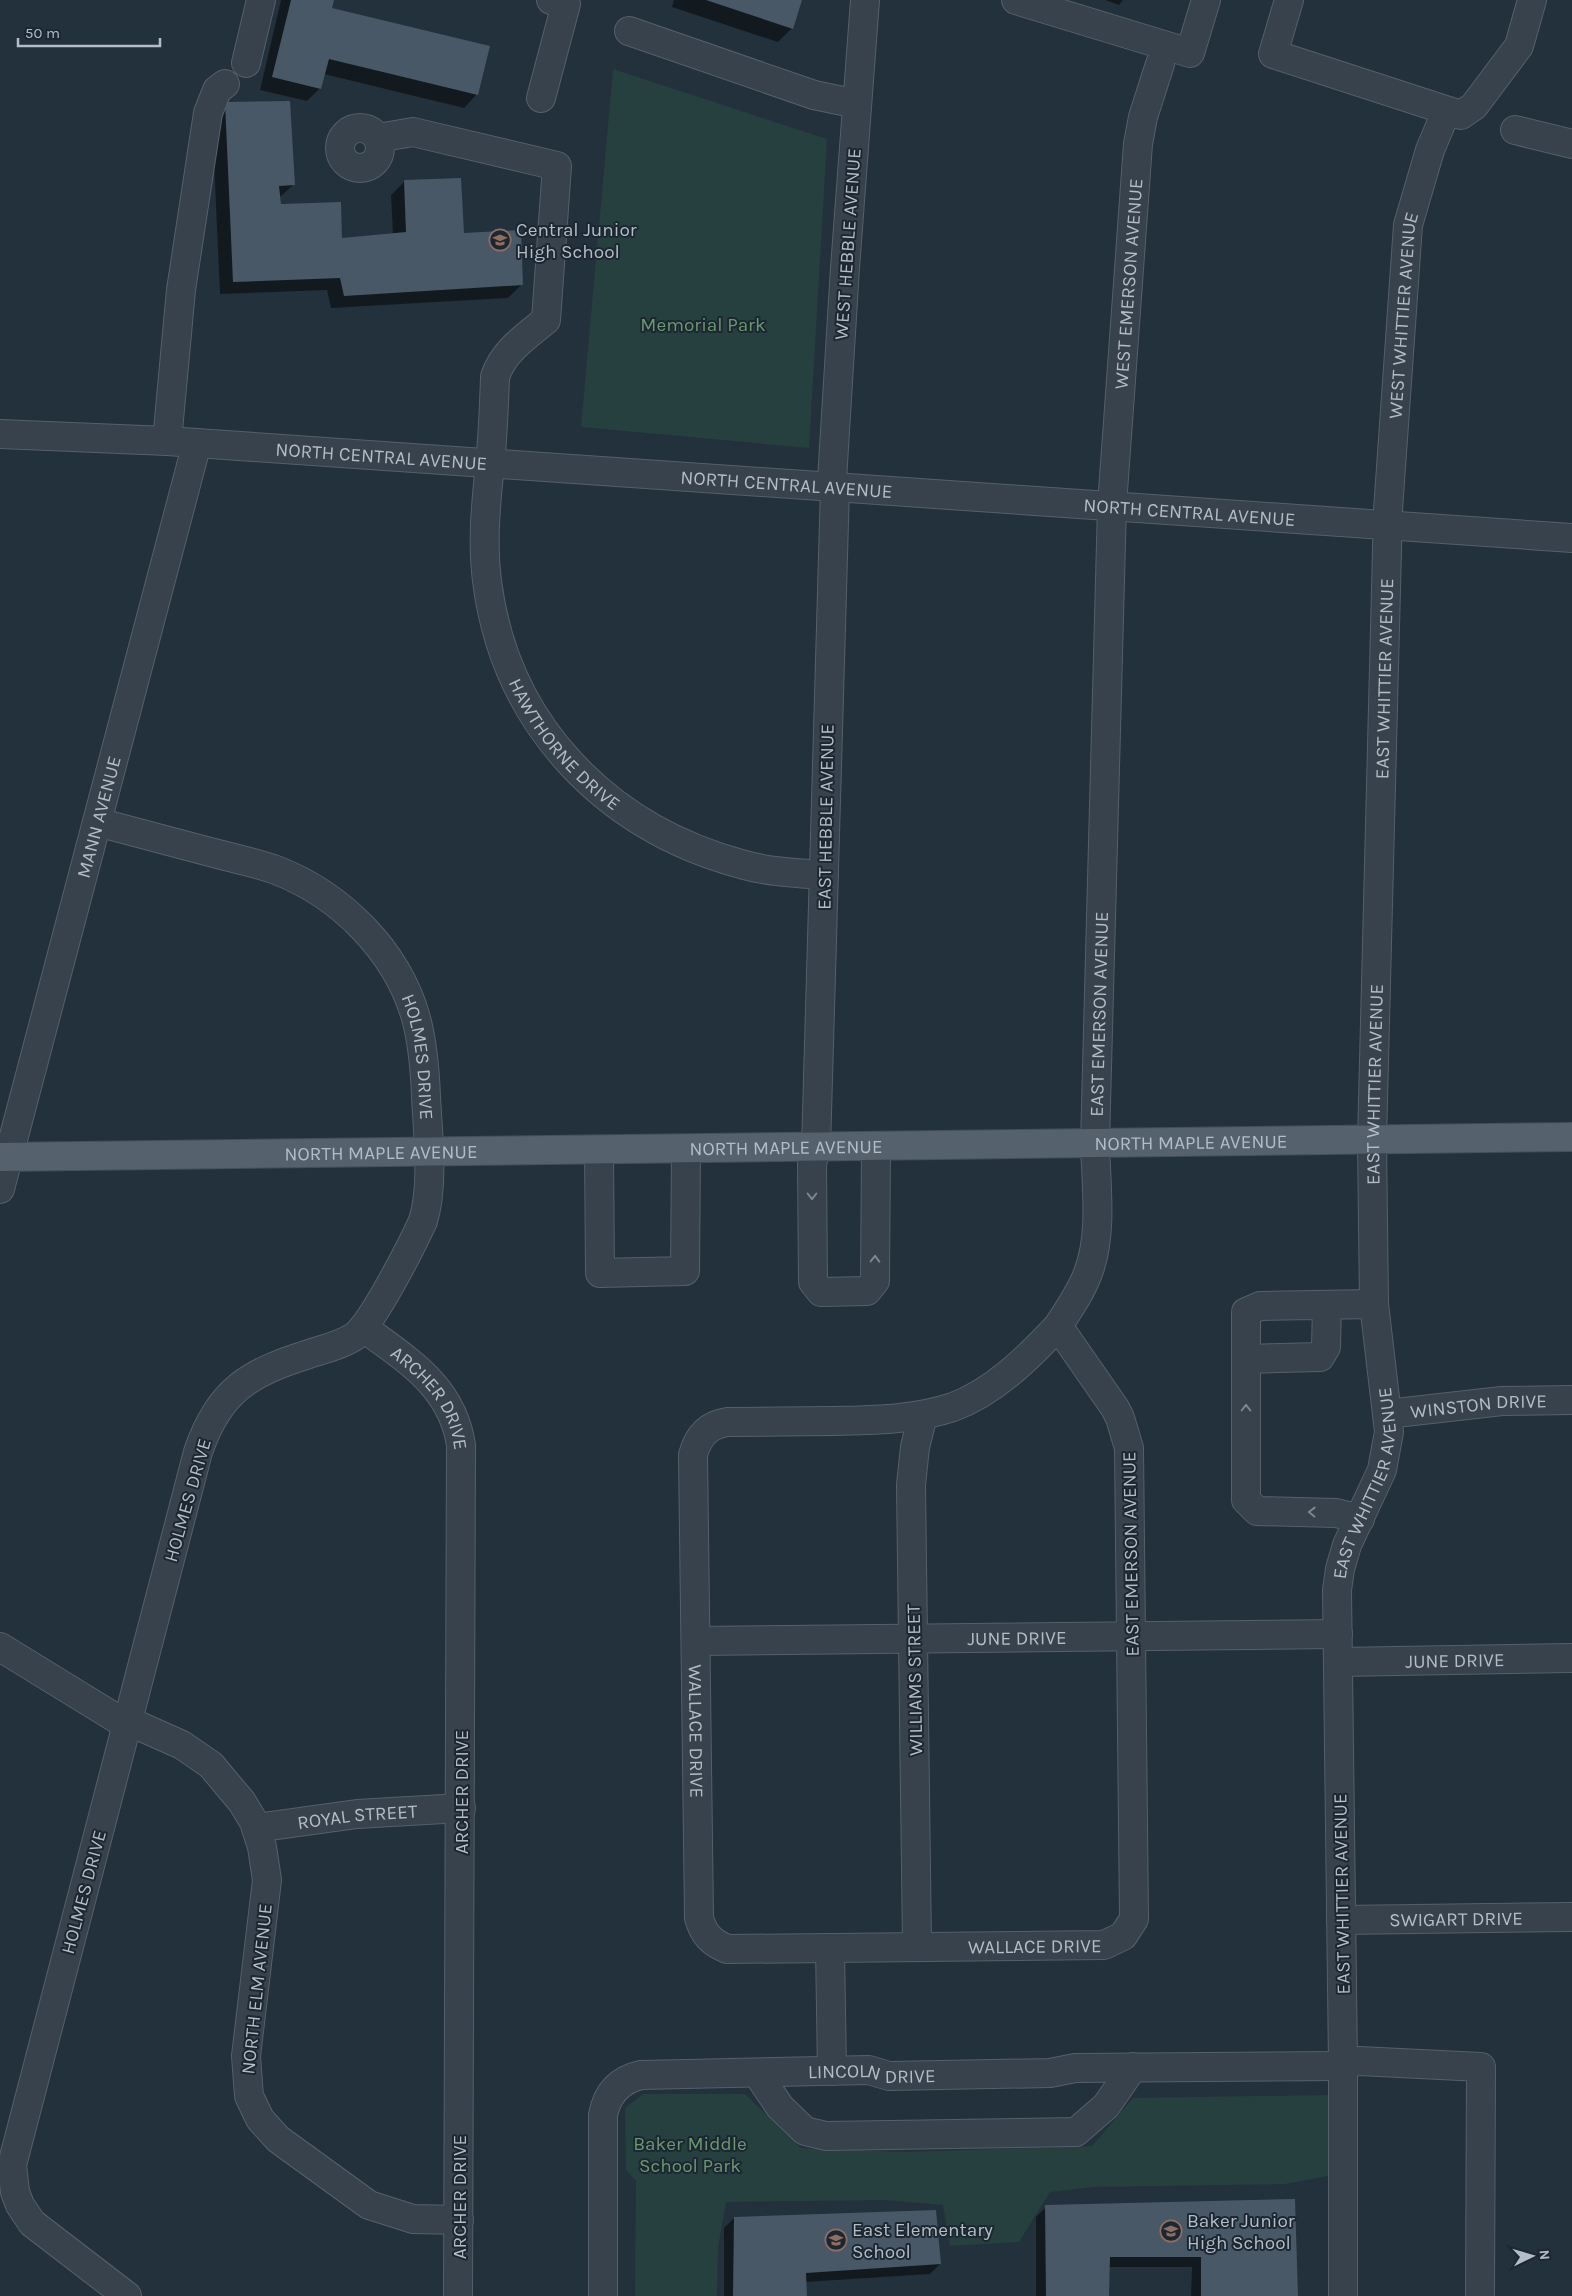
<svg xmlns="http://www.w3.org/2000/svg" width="1572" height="2296" font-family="Karla,sans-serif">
<rect width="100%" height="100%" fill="#23313d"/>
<!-- green -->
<g fill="#263f3f">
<path d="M613,69L827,139L809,448L581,427Z"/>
<path d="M643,2094H745L801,2148L903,2152L1092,2146L1133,2098L1328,2095V2176L1285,2184L1094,2187L1050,2192L1019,2242L950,2246L943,2205L885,2200L726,2202L718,2248L717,2296H635L636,2181L626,2170L625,2108Z"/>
</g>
<!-- shadow -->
<g fill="#0007">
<path d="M281,0H333L330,9L477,94L464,108L324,74L320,88L307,101L260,90Z"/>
<path d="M674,0H801L792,28L778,42L672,7Z"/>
<path d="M1105,0H1123L1119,5Z"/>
<path d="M226,103L294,184L279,198L280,205L340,239L393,235L391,195L405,181L522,284L508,298L331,308L327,290L220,294L212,116Z"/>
<path d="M1294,2200L1297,2296H1191L1192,2267H1109L1108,2296H1036V2217L1046,2207Z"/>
<path d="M734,2218L940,2264L930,2274L805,2282L806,2296H724V2228Z"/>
</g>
<!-- building -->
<g fill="#495866">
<path d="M291,0H334L332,8L490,46L478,95L329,59L321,89L272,77Z"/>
<path d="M706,0H802L793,29Z"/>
<path d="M290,101L295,185L279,186L281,204L341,202L342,238L406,232L404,180L461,178L464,233L521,230L523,285L344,296L340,278L233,282L225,102Z"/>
<path d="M1295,2199L1298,2296H1201V2257H1110L1109,2296H1046L1045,2205Z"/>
<path d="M936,2210L941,2264L806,2273L807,2296H733L734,2217Z"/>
</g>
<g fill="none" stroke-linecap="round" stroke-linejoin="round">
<!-- minor casing -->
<g stroke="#55606b" stroke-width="30">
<g id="minor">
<path d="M865,0L845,268L832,480L835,487L816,1148L812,1164L813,1282L821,1292L867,1291L875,1281L876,1147"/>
<path d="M1016,0L1190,53L1206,0"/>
<path d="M1289,0L1273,54L1461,115L1474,106L1519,46L1532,0"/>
<path d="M629,31L814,95L857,104"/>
<path d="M246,63L261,0"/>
<path d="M541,98L566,4L551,0"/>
<circle cx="360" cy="148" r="20"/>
<path d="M1515,130L1572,144"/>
<path id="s1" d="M378,138L413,132L557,166L546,320C527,336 503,351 495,377C494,406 493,435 490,464C486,503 482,541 487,581C505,724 605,827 741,864C768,872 796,873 824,875"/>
<path id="s2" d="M0,434L167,441L1572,538"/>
<path d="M167,441L181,290L208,113L217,90L225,84"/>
<path id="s3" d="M97,822C134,832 172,842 210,852C232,858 254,862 276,870C341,895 397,951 416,1018C423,1044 425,1070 426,1097C428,1135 434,1185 423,1221C412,1245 373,1322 355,1336C342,1345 324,1349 309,1354C249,1373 219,1390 198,1452L12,2165L15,2192L20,2205L32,2223L127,2296"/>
<path d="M599,1150L600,1273L685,1271L686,1149"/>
<path id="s4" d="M0,1189L197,443"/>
<path d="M1327,1305L1326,1347L1320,1357L1246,1359V1312L1260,1306L1374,1304"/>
<path id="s5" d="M1058,1326C1029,1357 994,1392 953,1407C914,1420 874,1420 834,1421C798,1421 763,1422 727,1422C708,1425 698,1436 693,1455L699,1918C704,1935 711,1942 727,1949L1104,1945L1123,1936L1134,1919L1129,1448L1120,1418L1115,1408L1058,1326C1069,1309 1081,1292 1088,1273C1103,1234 1096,1185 1095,1143L1112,505L1138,144L1143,117L1160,64"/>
<path id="s6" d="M364,1328C408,1361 452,1386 461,1445L458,2296"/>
<path d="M1246,1359V1500L1257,1511L1336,1513L1360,1519"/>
<path id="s7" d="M1387,1414L1502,1401L1572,1400"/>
<path id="s8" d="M696,1641L1338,1634"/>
<path d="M0,1647L127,1725"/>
<path id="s9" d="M1339,1662L1572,1658"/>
<path d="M128,1721L182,1745L211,1765L242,1802L254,1822L262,1847L267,1880L246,2056L249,2096L260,2119L278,2139L369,2205L413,2219L459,2220"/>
<path id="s10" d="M256,1828L357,1814L461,1808"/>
<path id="s11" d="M1341,1920L1572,1917"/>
<path d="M917,1947L911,1485L915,1447L923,1415"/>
<path d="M830,1948L832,2071"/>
<path d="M1343,2064L1359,2061L1481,2067L1480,2296"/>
<path d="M757,2073L780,2107L805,2131L826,2136L1076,2132L1106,2106L1133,2067"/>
<path id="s12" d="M603,2296V2115C607,2094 619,2080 641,2075L869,2070L889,2076L1050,2073L1075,2068L1343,2066"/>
<path id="s13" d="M1343,2296V2064L1337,1590L1340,1569L1347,1545L1382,1470L1389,1432L1374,1304L1372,1140L1388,510L1408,225L1430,150L1446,112"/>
</g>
</g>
<!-- major casing -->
<g stroke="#434e59" stroke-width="30">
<g id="major">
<path id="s14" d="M0,1157L1572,1137"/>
</g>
</g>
<!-- minor -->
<use href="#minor" stroke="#37424d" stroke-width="28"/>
<!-- major -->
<use href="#major" stroke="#55626d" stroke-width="28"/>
</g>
<!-- one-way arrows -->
<defs><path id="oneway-chevron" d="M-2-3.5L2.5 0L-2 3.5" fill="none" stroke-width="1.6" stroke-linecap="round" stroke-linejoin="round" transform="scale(1.25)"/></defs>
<g stroke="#7b8691">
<use href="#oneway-chevron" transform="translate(812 1196) rotate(90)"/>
<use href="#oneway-chevron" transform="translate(875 1259) rotate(-89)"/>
<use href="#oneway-chevron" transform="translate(1246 1408) rotate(-90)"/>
<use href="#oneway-chevron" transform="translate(1312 1512) rotate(-179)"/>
</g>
<!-- icons -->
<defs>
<g id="school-ring" transform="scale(1.125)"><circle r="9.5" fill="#1c2732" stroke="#8d6e63" stroke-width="1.5"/><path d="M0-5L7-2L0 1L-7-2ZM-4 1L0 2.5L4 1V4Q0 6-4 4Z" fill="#8d6e63"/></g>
</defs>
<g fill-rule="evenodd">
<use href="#school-ring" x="500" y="240"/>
<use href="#school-ring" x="1171" y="2231"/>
<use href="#school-ring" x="836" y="2240"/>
</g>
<g text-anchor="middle" stroke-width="4" stroke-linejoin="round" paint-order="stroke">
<!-- poi labels -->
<g font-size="19" fill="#b3bdc8" stroke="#1c2732" text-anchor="start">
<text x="516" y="236">Central Junior<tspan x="516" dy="22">High School</tspan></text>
<text x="1187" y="2227">Baker Junior<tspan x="1187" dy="22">High School</tspan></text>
<text x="852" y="2236">East Elementary<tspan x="852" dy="22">School</tspan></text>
</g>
<!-- street labels -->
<g font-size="19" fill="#b3bdc8" stroke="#1c2732">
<text transform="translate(847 244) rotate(-86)" y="7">WEST HEBBLE AVENUE</text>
<text dy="7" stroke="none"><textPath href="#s5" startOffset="3002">WEST EMERSON AVENUE</textPath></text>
<text dy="7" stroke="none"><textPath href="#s13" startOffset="1992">WEST WHITTIER AVENUE</textPath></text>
<text dy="7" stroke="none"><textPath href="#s2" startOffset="382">NORTH CENTRAL AVENUE</textPath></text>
<text dy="7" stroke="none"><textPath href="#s2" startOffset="788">NORTH CENTRAL AVENUE</textPath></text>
<text dy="7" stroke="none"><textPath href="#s2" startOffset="1192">NORTH CENTRAL AVENUE</textPath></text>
<text dy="7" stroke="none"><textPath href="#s13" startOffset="1628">EAST WHITTIER AVENUE</textPath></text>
<text dy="7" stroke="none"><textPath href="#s1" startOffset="805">HAWTHORNE DRIVE</textPath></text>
<text dy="7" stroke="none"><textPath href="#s4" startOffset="385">MANN AVENUE</textPath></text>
<text transform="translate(825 817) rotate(-89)" y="7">EAST HEBBLE AVENUE</text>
<text dy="7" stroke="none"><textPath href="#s5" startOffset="2271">EAST EMERSON AVENUE</textPath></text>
<text dy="7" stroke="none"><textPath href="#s3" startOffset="435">HOLMES DRIVE</textPath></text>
<text dy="7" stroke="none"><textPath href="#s13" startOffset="1222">EAST WHITTIER AVENUE</textPath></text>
<text dy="7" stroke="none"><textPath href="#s14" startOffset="1191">NORTH MAPLE AVENUE</textPath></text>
<text dy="7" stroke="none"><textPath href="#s14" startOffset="786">NORTH MAPLE AVENUE</textPath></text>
<text dy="7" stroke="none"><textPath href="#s14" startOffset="381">NORTH MAPLE AVENUE</textPath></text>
<text dy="7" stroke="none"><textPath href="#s6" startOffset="99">ARCHER DRIVE</textPath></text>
<text dy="7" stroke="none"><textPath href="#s7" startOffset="92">WINSTON DRIVE</textPath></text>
<text dy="7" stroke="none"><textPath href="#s13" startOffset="818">EAST WHITTIER AVENUE</textPath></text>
<text transform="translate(187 1500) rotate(-74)" y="7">HOLMES DRIVE</text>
<text transform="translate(1130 1554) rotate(-91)" y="7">EAST EMERSON AVENUE</text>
<text dy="7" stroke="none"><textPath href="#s8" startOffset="321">JUNE DRIVE</textPath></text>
<text dy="7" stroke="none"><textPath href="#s9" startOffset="116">JUNE DRIVE</textPath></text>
<text transform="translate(914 1680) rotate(-91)" y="7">WILLIAMS STREET</text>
<text dy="7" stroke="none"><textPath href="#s5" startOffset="688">WALLACE DRIVE</textPath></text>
<text transform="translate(461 1792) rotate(-90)" y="7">ARCHER DRIVE</text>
<text dy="7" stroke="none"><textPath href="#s10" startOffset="102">ROYAL STREET</textPath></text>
<text transform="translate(83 1892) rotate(-75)" y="7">HOLMES DRIVE</text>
<text transform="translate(1341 1894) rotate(-91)" y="7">EAST WHITTIER AVENUE</text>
<text dy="7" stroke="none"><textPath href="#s11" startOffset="115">SWIGART DRIVE</textPath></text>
<text dy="7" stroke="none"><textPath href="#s5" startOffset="1226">WALLACE DRIVE</textPath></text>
<text transform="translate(256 1989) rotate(-84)" y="7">NORTH ELM AVENUE</text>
<text dy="7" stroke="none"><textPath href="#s12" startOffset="471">LINCOLN DRIVE</textPath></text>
<text transform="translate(459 2197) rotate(-90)" y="7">ARCHER DRIVE</text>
</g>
<!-- park labels -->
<g font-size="19" fill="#6a9970" stroke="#1c2732">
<text x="703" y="331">Memorial Park</text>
<text x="690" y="2150">Baker Middle<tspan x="690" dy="22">School Park</tspan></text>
</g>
</g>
<!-- north arrow -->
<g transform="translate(1532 2256) rotate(85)" stroke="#1c2732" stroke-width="4" paint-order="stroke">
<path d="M0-4L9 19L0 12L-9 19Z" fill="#b3bdc8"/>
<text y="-8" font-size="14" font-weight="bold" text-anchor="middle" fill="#b3bdc8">N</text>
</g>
<!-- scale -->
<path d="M18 38v8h142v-8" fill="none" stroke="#b3bdc8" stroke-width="2.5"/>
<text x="25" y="38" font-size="15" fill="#b3bdc8" stroke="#1c2732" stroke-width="4" paint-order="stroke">50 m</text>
</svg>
